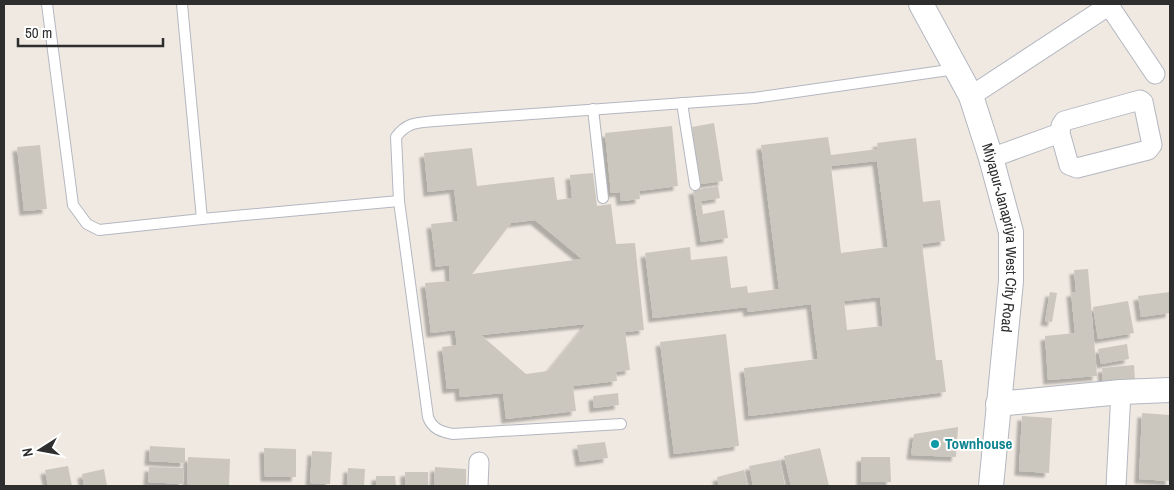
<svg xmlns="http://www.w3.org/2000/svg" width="1174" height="490" font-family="'Archivo Narrow',sans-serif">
<defs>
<filter id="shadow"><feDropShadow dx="-4.5" dy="4.5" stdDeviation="1" flood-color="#0004"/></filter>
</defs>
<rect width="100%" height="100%" fill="#efe9e1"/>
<!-- building -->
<g fill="#cbc7bf" fill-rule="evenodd" filter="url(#shadow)">
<path d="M714,123L723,181L701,184L692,127Z"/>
<path d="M672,126L678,186L639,191L640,199L621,201L620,192L611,193L605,133Z"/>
<path d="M828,137L831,155L878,149L877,143L916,138L923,202L940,200L945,241L922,244L936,360H942L946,392L749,416L744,368L818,359L811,304L748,312L747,307L653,318L645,253L690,247L691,260L727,256L731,288L747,286L748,293L779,289L761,145ZM877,161L888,247L841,253L831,166ZM880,297L883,326L847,330L844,301Z"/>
<path d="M40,145L47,209L24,211L17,147Z"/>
<path d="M472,148L477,186L554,177L557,200L572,198L570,175L593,173L597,206L611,204L616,244L635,243L644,330L625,332L630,370L616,372L617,381L573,386L576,411L506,419L503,393L460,397L459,388L447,389L442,347L457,345L455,330L431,333L425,283L450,281L449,265L436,267L431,224L458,221L454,189L428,192L424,153ZM535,220L582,259L472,274L511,223ZM586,324L548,371L526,374L481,335Z"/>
<path d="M718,186L720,198L701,201L703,214L724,210L728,238L701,242L693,190Z"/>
<path d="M1088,269L1097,376L1048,380L1045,336L1075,333L1071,292H1076L1074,270Z"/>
<path d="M1050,292L1057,293L1052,322L1045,321Z"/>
<path d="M1170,292V313L1141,317L1138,296Z"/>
<path d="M1128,301L1134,333L1098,339L1093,307Z"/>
<path d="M726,334L739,446L674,454L660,342Z"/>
<path d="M1127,344L1129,359L1101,364L1098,349Z"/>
<path d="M1134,365L1135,380L1103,382L1102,368Z"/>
<path d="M618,393L619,405L594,408L593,396Z"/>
<path d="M1142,413L1170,415V481L1139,479Z"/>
<path d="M1022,416L1052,418L1049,473L1019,471Z"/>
<path d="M958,427L956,457L911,455L914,434Z"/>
<path d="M605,442L608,458L580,462L577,445Z"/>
<path d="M150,446L185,448V463L149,461Z"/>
<path d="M264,448L296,449V477H265Z"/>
<path d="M820,448L829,486H791L784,456Z"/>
<path d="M312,451L332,452L330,484L310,483Z"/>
<path d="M188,457L230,459L229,486L187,484Z"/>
<path d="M861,457H890L891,482H861Z"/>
<path d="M780,460L785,486H753L749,466Z"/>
<path d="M68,466L72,486H48L45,470Z"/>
<path d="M149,467L184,468L183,484L148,482Z"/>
<path d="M435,467L466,469V486H434Z"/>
<path d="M348,468L365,469L364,486H347Z"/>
<path d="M104,469L107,486H84L82,474Z"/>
<path d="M744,470L748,486H719L717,477Z"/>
<rect x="405" y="472" width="23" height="14"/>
<path d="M376,476H395L396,486H376Z"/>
</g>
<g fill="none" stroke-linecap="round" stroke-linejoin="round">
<!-- service casing -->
<g stroke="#b4b7c1" stroke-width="12">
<g id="service">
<path d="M47,4L73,205L87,224L99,230L202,219L399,201"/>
<path d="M182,4L202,219"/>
<path d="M682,103L695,185"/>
<path d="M593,109L603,198"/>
<path d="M621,424L453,434C442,432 432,429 428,417L399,201L396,137C407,122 417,123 435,121L754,98L956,69"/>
</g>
</g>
<!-- minor casing -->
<g stroke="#b4b7c1" stroke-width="21">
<g id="minor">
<path d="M1108,4L1155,74"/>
<path d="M971,96L1111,4"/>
<path d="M991,158L1060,133L1061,126L1064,121L1140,100L1143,102L1152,145L1148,150L1077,168L1069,165L1060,133"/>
<path d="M478,486L479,462"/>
<path d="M1116,486L1121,392"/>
</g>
</g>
<!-- tertiary casing -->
<g stroke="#b4b7c1" stroke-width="26">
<g id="tertiary">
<path id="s1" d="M921,4L971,96L991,158L1011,232V281L991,486"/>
<path d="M998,404L1121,392L1170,390"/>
</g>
</g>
<!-- service -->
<use href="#service" stroke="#fff" stroke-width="10"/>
<!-- minor -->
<use href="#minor" stroke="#fff" stroke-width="19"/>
<!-- tertiary -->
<use href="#tertiary" stroke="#fff" stroke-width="24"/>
</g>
<!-- markers -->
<circle fill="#0f9aa8" stroke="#fff" stroke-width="2" cx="935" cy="444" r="5"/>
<g text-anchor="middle" stroke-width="4" stroke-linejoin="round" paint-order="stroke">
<!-- street labels -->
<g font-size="15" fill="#2e2e2e" stroke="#fff">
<text dy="5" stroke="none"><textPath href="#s1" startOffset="251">Miyapur-Janapriya West City Road</textPath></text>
</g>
<!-- culture labels -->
<g font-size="15" font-weight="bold" fill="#0d838f" stroke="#fff" text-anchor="start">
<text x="945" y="449">Townhouse</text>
</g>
</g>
<!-- border -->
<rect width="1174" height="490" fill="none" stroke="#2e2e2e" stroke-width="10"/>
<!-- north arrow -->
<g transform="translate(40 450) rotate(259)" stroke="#ffffff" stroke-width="4" paint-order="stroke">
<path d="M0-4L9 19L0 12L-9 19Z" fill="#2e2e2e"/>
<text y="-8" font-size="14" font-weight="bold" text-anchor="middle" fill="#2e2e2e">N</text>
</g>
<!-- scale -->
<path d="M18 38v8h145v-8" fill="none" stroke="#2e2e2e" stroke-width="2.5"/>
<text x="25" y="38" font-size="15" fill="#2e2e2e" stroke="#ffffff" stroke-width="4" paint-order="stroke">50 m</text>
</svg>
